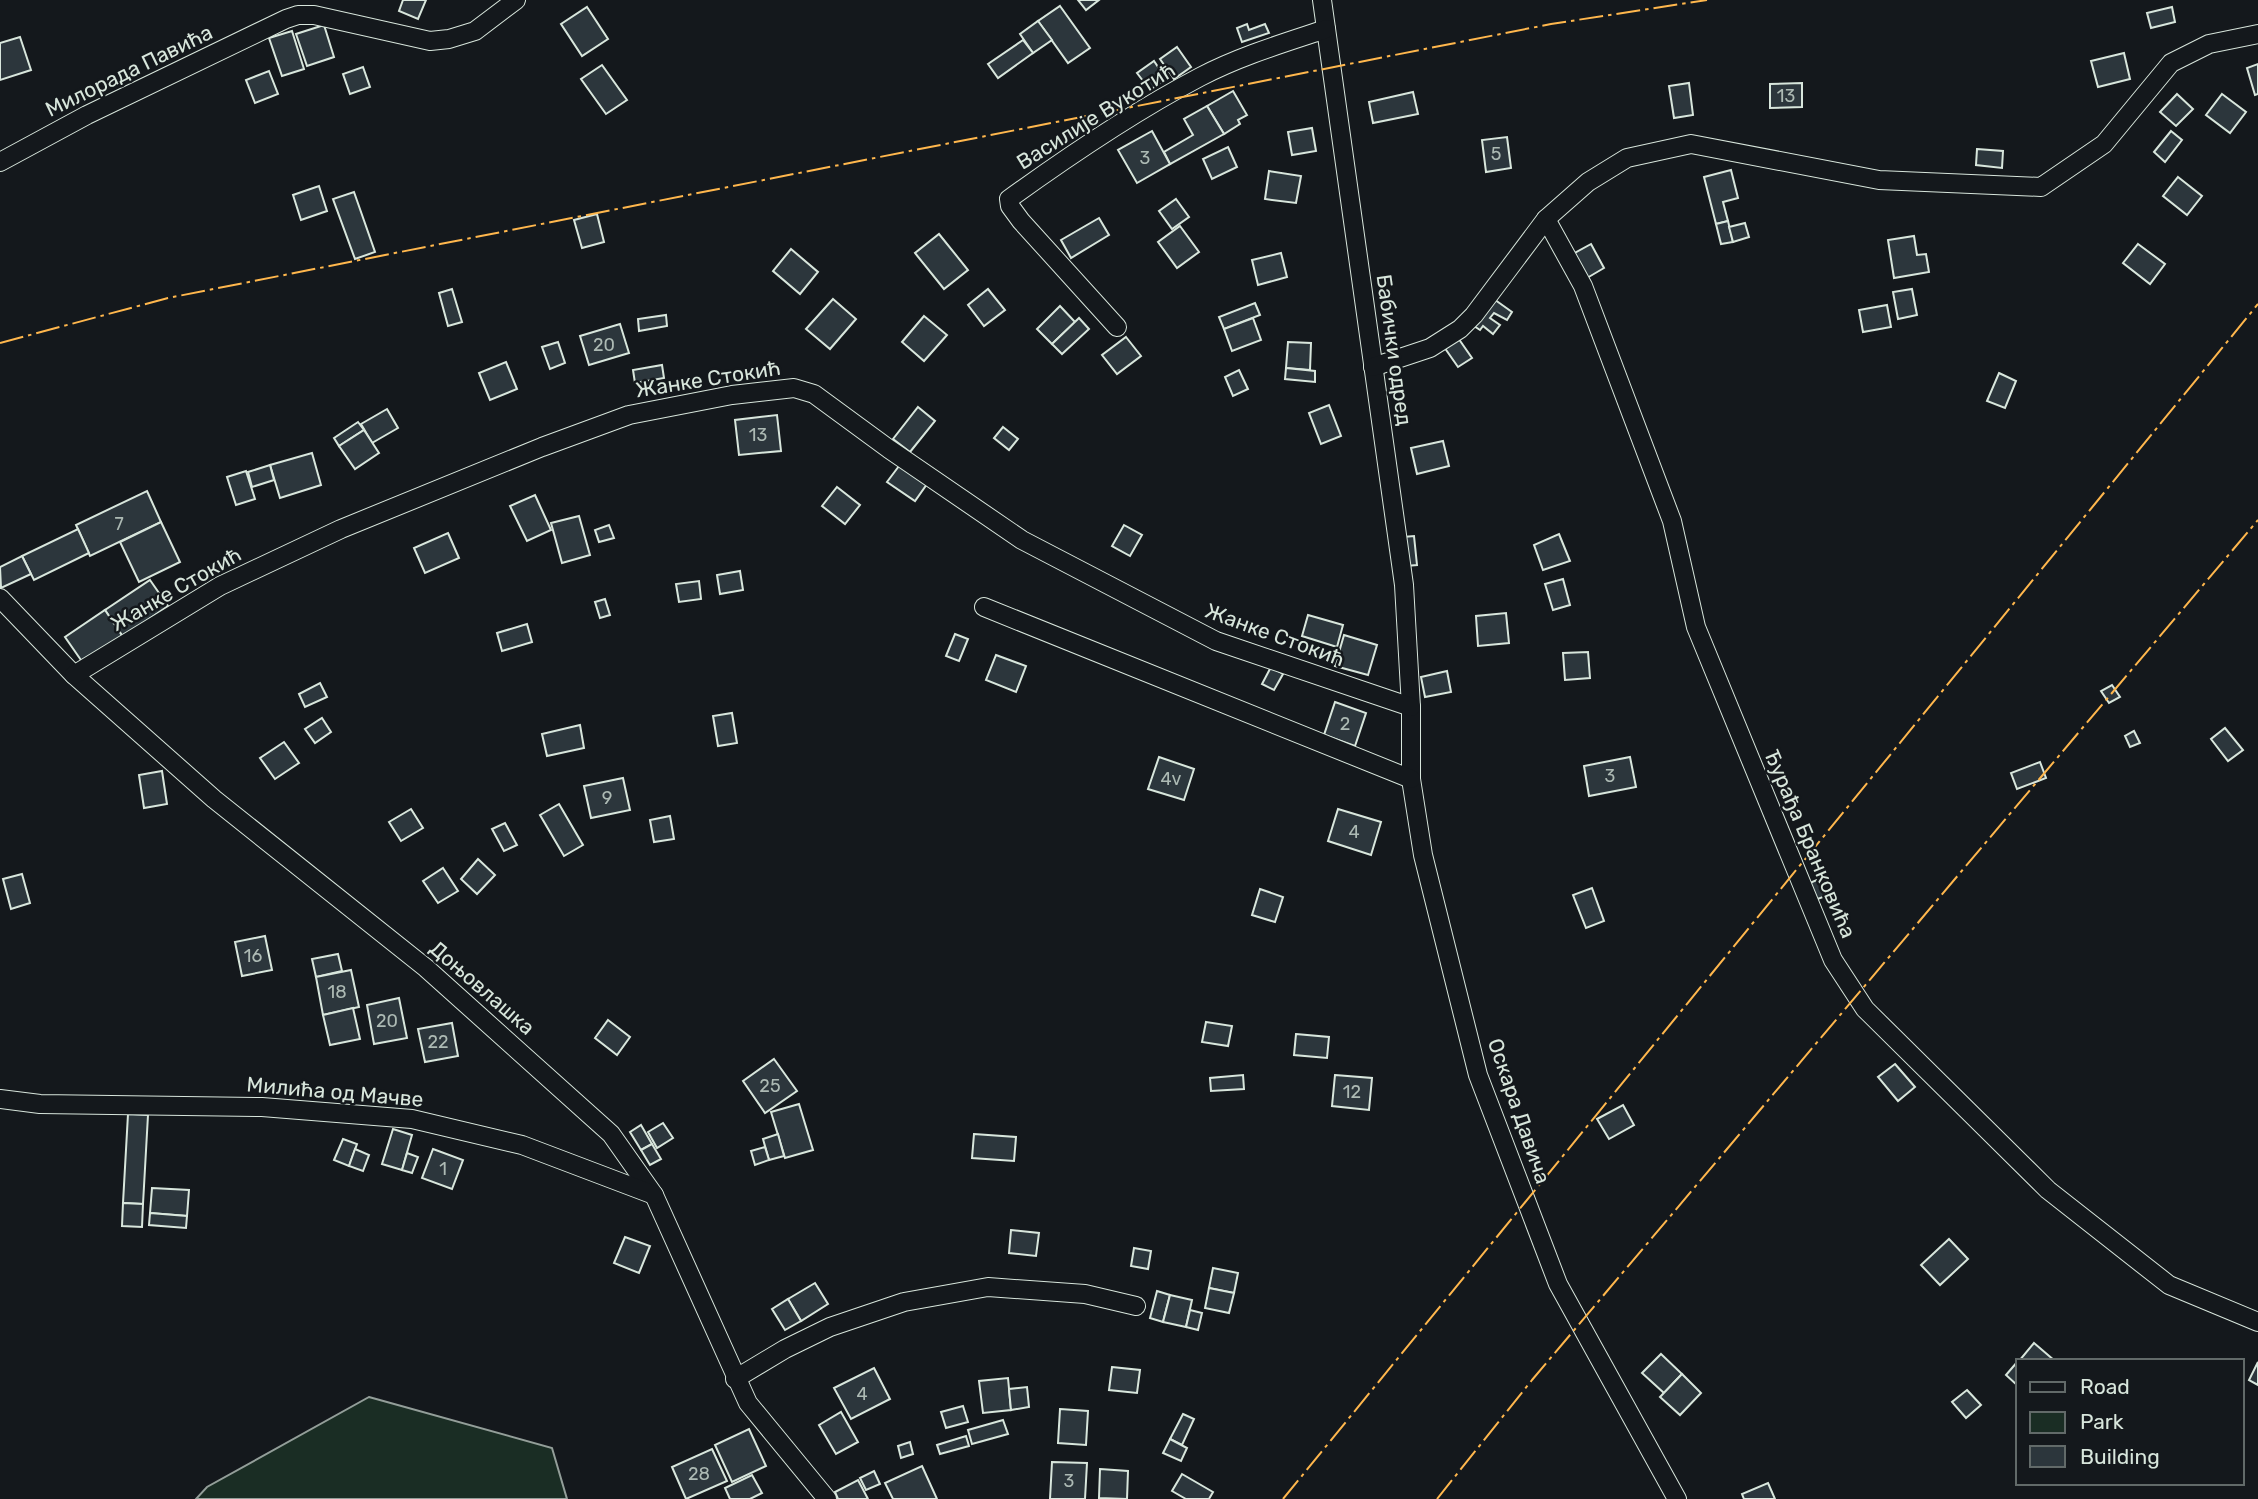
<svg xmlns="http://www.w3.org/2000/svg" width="2258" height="1499" font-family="Rubik,sans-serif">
<rect width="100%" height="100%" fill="#14181c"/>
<!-- green -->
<path fill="#1a2d24" stroke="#939e99" stroke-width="2" d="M369,1397L552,1448L567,1499H196L207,1487Z"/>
<!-- building -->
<g fill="#2c363c" stroke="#d8e6dc" stroke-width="2">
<path d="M403,0H426L418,19L399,11Z"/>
<path d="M1078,0H1099L1086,10Z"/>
<path d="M1060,6L1090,48L1068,63L1038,21Z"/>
<path d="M587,7L608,39L582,56L561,24Z"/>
<path d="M2172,7L2175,22L2151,28L2147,13Z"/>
<path d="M1038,21L1052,40L1033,53L1020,34Z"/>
<path d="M1247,24L1249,30L1265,24L1269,33L1242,42L1237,28Z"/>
<path d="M324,25L334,57L307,66L296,34Z"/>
<path d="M292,31L304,69L282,76L269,38Z"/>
<path d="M20,37L31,70L0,80V43Z"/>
<path d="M1023,40L1033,53L998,78L988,64Z"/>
<path d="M1177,47L1191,67L1174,79L1160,59Z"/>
<path d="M2124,53L2130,79L2098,87L2091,61Z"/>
<path d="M1154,61L1166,79L1150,90L1137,73Z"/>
<path d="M2258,64V94L2255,95L2247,68Z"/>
<path d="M602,65L627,100L606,114L581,79Z"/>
<path d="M363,67L370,87L350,94L343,74Z"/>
<path d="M269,71L278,94L255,103L246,80Z"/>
<path d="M1689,83L1693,115L1674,118L1669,86Z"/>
<path d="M1802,83V107L1770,108V84Z"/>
<path d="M1233,91L1247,115L1238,120L1240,124L1224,134L1207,106Z"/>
<path d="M1413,92L1418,114L1373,123L1369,102Z"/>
<path d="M2177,94L2193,109L2176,126L2160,112Z"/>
<path d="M2222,94L2246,112L2230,133L2206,115Z"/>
<path d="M1207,106L1224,134L1170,164L1164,152L1193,135L1184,119Z"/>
<path d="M1312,128L1316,151L1292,155L1288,132Z"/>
<path d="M1152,131L1170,164L1137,183L1118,150Z"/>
<path d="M2171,131L2182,140L2165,162L2154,152Z"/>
<path d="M1507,137L1511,168L1486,172L1482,140Z"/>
<path d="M1228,147L1237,167L1212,179L1203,159Z"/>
<path d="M1977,149L2003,151L2002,168L1976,165Z"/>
<path d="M1731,170L1738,198L1723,202L1728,221L1716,224L1704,177Z"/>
<path d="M1269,171L1301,176L1296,203L1265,199Z"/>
<path d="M2178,177L2202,196L2187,215L2163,196Z"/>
<path d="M319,186L327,211L301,220L293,195Z"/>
<path d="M354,192L375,252L355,259L333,199Z"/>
<path d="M1176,199L1189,217L1172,229L1159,211Z"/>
<path d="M597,214L604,242L582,248L574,220Z"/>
<path d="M1099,218L1109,235L1071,258L1061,240Z"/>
<path d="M1728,221L1733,242L1721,244L1716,224Z"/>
<path d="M1745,223L1749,237L1733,242L1729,227Z"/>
<path d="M1180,226L1199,252L1177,268L1158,242Z"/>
<path d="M939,234L968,270L944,289L915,253Z"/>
<path d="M1914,236L1917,255L1926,254L1929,272L1894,278L1888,240Z"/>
<path d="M1591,244L1604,268L1587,278L1573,254Z"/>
<path d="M2138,244L2165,264L2150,284L2123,263Z"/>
<path d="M791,249L818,272L800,294L773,271Z"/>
<path d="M1281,253L1287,277L1258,285L1252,260Z"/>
<path d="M452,289L462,322L448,326L439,293Z"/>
<path d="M988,289L1005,310L984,326L968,305Z"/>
<path d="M1912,289L1917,315L1898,319L1893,292Z"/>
<path d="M1491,297L1512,312L1507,320L1494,313L1490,318L1500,325L1493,334L1483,326L1480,330L1471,324Z"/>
<path d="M833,299L856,319L830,349L806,329Z"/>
<path d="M1255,303L1260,315L1224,329L1219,317Z"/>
<path d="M1887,305L1891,327L1863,332L1859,310Z"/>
<path d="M1060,306L1075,322L1052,344L1037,329Z"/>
<path d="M666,315L667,326L639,331L638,319Z"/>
<path d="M924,316L947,335L924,361L902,342Z"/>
<path d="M1079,318L1089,329L1062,354L1052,344Z"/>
<path d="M1253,318L1261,340L1232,351L1224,329Z"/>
<path d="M620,324L629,353L589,365L580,336Z"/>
<path d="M1456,335L1472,358L1458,367L1442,344Z"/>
<path d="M1126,337L1141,356L1117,374L1102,355Z"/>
<path d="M558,342L565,363L550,369L542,347Z"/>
<path d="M1288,342L1311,343L1310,370L1286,368Z"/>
<path d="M506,362L517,389L490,400L479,373Z"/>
<path d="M662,365L664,378L635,383L633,370Z"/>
<path d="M1286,368L1315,371V382L1285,379Z"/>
<path d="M1239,370L1248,389L1233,396L1225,377Z"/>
<path d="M1999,373L2016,381L2005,408L1987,401Z"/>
<path d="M1329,405L1341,436L1321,444L1309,413Z"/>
<path d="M918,407L935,421L910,452L893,439Z"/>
<path d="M387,409L398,428L372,443L361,424Z"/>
<path d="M777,415L781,451L739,455L735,420Z"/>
<path d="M358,422L364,430L339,446L334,438Z"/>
<path d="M1003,427L1018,439L1009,450L994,438Z"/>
<path d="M364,430L379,453L355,469L339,446Z"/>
<path d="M1443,441L1449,466L1417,474L1411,448Z"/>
<path d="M312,453L321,485L280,498L270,465Z"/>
<path d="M270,465L274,480L252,487L248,472Z"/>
<path d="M899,466L927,484L915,501L887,482Z"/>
<path d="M246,471L255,499L236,505L227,477Z"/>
<path d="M837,487L860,505L845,524L822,506Z"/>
<path d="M147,491L161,522L90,556L76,525Z"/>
<path d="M535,495L551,530L527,541L510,506Z"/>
<path d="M579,516L590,555L562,563L551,523Z"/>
<path d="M161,522L180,562L139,582L120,542Z"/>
<path d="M609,525L614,538L599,542L595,530Z"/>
<path d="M1124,525L1142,535L1130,556L1112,546Z"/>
<path d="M78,529L89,553L34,580L22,556Z"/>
<path d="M448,533L459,558L425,573L414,548Z"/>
<path d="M1559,534L1570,561L1543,570L1534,545Z"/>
<path d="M1414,536L1417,565L1406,566L1403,537Z"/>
<path d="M22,556L31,574L1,588L0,567Z"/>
<path d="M740,571L743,590L720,594L717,575Z"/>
<path d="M1563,579L1570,605L1553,610L1545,584Z"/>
<path d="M150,580L168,606L123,637L105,610Z"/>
<path d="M699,581L701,599L679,602L676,584Z"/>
<path d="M605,599L610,615L600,618L595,602Z"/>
<path d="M105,610L123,637L83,663L65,637Z"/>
<path d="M1506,613L1509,643L1478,646L1476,616Z"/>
<path d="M1308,615L1343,625L1337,647L1302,636Z"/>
<path d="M527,624L532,642L502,651L497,633Z"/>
<path d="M955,634L968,639L959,661L946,656Z"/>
<path d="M1344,635L1377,645L1368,675L1335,666Z"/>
<path d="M1588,652L1590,678L1565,680L1563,653Z"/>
<path d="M996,655L1026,666L1016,692L986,680Z"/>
<path d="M1271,667L1283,674L1274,690L1262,684Z"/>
<path d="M1447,671L1451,692L1425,697L1421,677Z"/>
<path d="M320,683L327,697L305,707L299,694Z"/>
<path d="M2112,685L2120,697L2109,703L2101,691Z"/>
<path d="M1335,702L1366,713L1355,746L1324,735Z"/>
<path d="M732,713L737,743L718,746L713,716Z"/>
<path d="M322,718L331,732L315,743L305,729Z"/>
<path d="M580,725L584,748L547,756L542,734Z"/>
<path d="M2225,728L2243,750L2228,761L2211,739Z"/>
<path d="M2134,731L2140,743L2130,747L2125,736Z"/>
<path d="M284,742L299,763L275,779L260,758Z"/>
<path d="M1159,757L1194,769L1184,800L1148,789Z"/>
<path d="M1630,757L1636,787L1589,796L1584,766Z"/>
<path d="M2040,762L2046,778L2017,789L2011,773Z"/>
<path d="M162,771L167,804L144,808L139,775Z"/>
<path d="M623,778L630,810L591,818L584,786Z"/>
<path d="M559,804L583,845L564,856L540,815Z"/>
<path d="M411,809L423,828L401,841L389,822Z"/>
<path d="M1338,809L1381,822L1371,855L1328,841Z"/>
<path d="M670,816L674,839L654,842L650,820Z"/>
<path d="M505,823L517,845L504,851L492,829Z"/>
<path d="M478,859L495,875L477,894L461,879Z"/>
<path d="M443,868L458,891L438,903L423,881Z"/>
<path d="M22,874L30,903L11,909L3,879Z"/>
<path d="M1819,879L1826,896L1812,901L1805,885Z"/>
<path d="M1592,888L1604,921L1586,928L1573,895Z"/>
<path d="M1260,889L1283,897L1275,922L1252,915Z"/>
<path d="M265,936L272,970L242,976L235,942Z"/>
<path d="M338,954L342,971L316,977L312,959Z"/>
<path d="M351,970L359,1007L323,1015L316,977Z"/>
<path d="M399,998L407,1038L374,1044L367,1005Z"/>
<path d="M353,1008L360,1039L330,1045L323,1015Z"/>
<path d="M608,1020L630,1037L617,1055L595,1038Z"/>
<path d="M1206,1022L1232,1026L1228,1046L1202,1042Z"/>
<path d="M452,1023L458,1056L425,1062L418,1029Z"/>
<path d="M1296,1034L1329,1037L1327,1058L1294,1055Z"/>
<path d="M774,1059L797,1091L765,1113L743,1081Z"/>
<path d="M1895,1064L1915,1087L1898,1101L1878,1077Z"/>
<path d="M1243,1075L1244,1089L1211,1091L1210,1078Z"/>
<path d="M1335,1075L1372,1078L1369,1110L1332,1106Z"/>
<path d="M799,1104L813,1150L785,1158L771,1112Z"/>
<path d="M1623,1105L1634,1125L1609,1139L1597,1119Z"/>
<path d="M128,1114L148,1115L143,1204L123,1203Z"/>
<path d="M663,1123L673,1138L657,1148L648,1132Z"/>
<path d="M641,1125L652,1144L641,1150L630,1132Z"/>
<path d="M393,1129L412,1135L402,1170L382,1164Z"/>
<path d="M778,1134L784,1156L769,1160L763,1139Z"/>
<path d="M974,1134L1016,1137L1014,1161L972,1158Z"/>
<path d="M343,1139L357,1144L349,1166L334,1160Z"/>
<path d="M652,1144L661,1159L650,1165L641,1150Z"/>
<path d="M765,1147L769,1160L755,1165L751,1151Z"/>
<path d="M355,1149L369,1155L363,1171L349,1166Z"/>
<path d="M433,1149L463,1160L452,1189L422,1178Z"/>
<path d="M407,1153L418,1157L412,1173L402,1170Z"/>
<path d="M152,1188L189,1190L187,1216L150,1213Z"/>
<path d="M123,1203L143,1204L142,1227L122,1226Z"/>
<path d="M150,1213L187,1216L186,1228L149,1225Z"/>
<path d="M1011,1230L1039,1233L1036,1256L1009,1253Z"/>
<path d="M625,1237L650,1246L639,1273L614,1263Z"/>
<path d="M1949,1239L1968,1259L1940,1285L1921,1265Z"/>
<path d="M1134,1248L1151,1251L1148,1269L1131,1266Z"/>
<path d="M1213,1268L1238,1273L1234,1293L1209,1288Z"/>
<path d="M815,1283L828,1304L801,1321L788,1299Z"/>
<path d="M1209,1288L1234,1293L1229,1313L1205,1308Z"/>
<path d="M1157,1291L1170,1295L1163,1322L1150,1318Z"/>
<path d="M1170,1295L1192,1300L1186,1327L1163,1322Z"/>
<path d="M788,1299L801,1321L785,1330L772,1309Z"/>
<path d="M1190,1310L1202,1313L1198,1330L1186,1327Z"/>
<path d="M2034,1343L2055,1361H2019Z"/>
<path d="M1661,1354L1682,1374L1664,1393L1642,1373Z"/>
<path d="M2018,1361V1386L2006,1375Z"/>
<path d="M2258,1362V1385L2249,1380Z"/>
<path d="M1112,1367L1140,1370L1137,1393L1109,1390Z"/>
<path d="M874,1368L890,1399L851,1419L834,1388Z"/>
<path d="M1682,1374L1701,1393L1680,1415L1660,1397Z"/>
<path d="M1008,1378L1011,1410L983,1413L979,1381Z"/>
<path d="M1027,1387L1029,1407L1011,1410L1009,1389Z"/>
<path d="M1967,1390L1981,1405L1966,1418L1952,1402Z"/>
<path d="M963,1406L968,1422L946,1428L941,1412Z"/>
<path d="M1060,1409L1088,1411L1086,1445L1058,1443Z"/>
<path d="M841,1412L858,1442L836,1454L819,1425Z"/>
<path d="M1183,1414L1194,1419L1182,1445L1170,1439Z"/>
<path d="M1003,1420L1008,1434L972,1444L968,1430Z"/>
<path d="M749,1429L766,1466L732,1482L715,1445Z"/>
<path d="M966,1436L969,1446L940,1454L937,1445Z"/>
<path d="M1170,1439L1187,1448L1181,1461L1163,1453Z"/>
<path d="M910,1442L913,1454L901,1458L898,1446Z"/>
<path d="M712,1449L727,1481L686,1499L672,1467Z"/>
<path d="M1052,1462L1087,1463L1085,1499H1050Z"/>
<path d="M922,1466L937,1499H893L885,1483Z"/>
<path d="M1100,1469L1128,1471L1127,1499L1099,1498Z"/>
<path d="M874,1471L880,1484L866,1490L860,1478Z"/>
<path d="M1182,1474L1213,1492L1209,1499H1186L1172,1491Z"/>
<path d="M752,1475L762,1493L750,1499H730L725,1488Z"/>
<path d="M858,1480L868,1499H838L835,1492Z"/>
<path d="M1768,1483L1775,1499H1744L1742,1494Z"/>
</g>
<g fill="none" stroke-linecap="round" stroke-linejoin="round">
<!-- minor casing -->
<g stroke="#d8e6dc" stroke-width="20">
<g id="minor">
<path d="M1322,0L1404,585L1411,707V779L1423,855L1478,1075L1558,1284L1677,1499"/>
<path d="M0,162L87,115L286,19L298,15H314L430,41L449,39L475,31L516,0"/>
<path d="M1546,219L1583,286L1672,521L1696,627L1833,960L1865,1009L2048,1190L2169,1285L2258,1322"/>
<path d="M1117,327L1021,221L1010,206L1009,199C1070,155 1133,112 1200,77C1240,56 1284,43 1326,29"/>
<path d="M1373,367L1430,348L1460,329L1474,315L1546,219L1588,182L1627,158L1691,144L1879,180L2041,187L2104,144L2171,63L2209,44L2258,34"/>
<path d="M0,598L74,675L214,799L426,968L611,1134L654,1195L748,1403L827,1499"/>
<path d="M984,607L1411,779"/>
<path d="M74,675L220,586L341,529L542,447L629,415L732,395L794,388L814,394L889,449L1022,540L1216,641L1411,707"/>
<path d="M0,1099L40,1104L262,1107L412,1119L522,1145L654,1195"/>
<path d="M735,1379L785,1349L830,1327L904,1302L988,1287L1085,1294L1136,1306"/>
</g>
</g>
<!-- minor -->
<use href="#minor" stroke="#14181c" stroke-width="18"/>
<!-- power -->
<g stroke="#ffb74d" stroke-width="2" stroke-dasharray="24 5 3.5 5" stroke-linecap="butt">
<path d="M0,343L168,298L1551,24L1707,0"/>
<path d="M1283,1499L2258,304"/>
<path d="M1437,1499L1532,1380L2258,520"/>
</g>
</g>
<g text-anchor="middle" stroke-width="5" stroke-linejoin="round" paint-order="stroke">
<!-- number labels -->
<g font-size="18" fill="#adbab4">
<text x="1786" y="102">13</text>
<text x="1496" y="160">5</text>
<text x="1145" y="164">3</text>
<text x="604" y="351">20</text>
<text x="758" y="441">13</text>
<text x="119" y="530">7</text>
<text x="1345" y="730">2</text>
<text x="1610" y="782">3</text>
<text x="1171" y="785">4v</text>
<text x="607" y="804">9</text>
<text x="1354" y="838">4</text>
<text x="253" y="962">16</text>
<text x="337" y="998">18</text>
<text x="387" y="1027">20</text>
<text x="438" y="1048">22</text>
<text x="770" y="1092">25</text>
<text x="1352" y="1098">12</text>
<text x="443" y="1175">1</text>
<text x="862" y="1400">4</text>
<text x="699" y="1480">28</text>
<text x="1069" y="1487">3</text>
</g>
<!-- street labels -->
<g font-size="21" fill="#d8e6dc" stroke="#14181c">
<text transform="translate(129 71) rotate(-26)" y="7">Милорада Павића</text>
<text transform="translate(1096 116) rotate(-32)" y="7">Василије Вукотић</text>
<text transform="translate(1394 350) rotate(82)" y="7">Бабички одред</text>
<text transform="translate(708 379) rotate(-9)" y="7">Жанке Стокић</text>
<text transform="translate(176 589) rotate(-30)" y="7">Жанке Стокић</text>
<text transform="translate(1275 635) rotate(20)" y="7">Жанке Стокић</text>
<text transform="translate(1810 844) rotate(67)" y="7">Ђурађа Бранковића</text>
<text transform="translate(482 988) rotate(41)" y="7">Доњовлашка</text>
<text transform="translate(335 1092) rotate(5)" y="7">Милића од Мачве</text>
<text transform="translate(1519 1111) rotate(71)" y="7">Оскара Давича</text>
</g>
</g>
<!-- legend -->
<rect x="2016" y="1359" width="228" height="126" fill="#14181c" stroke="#626a69" stroke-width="2"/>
<rect x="2030" y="1382" width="35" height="10" fill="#14181c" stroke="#626a69" stroke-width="2"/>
<text x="2080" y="1394" font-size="21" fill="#d8e6dc">Road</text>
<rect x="2030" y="1412" width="35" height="21" fill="#1a2d24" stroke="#626a69" stroke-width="2"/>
<text x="2080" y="1429" font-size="21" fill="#d8e6dc">Park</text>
<rect x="2030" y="1446" width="35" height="21" fill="#2c363c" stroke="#626a69" stroke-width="2"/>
<text x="2080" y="1464" font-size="21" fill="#d8e6dc">Building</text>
</svg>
